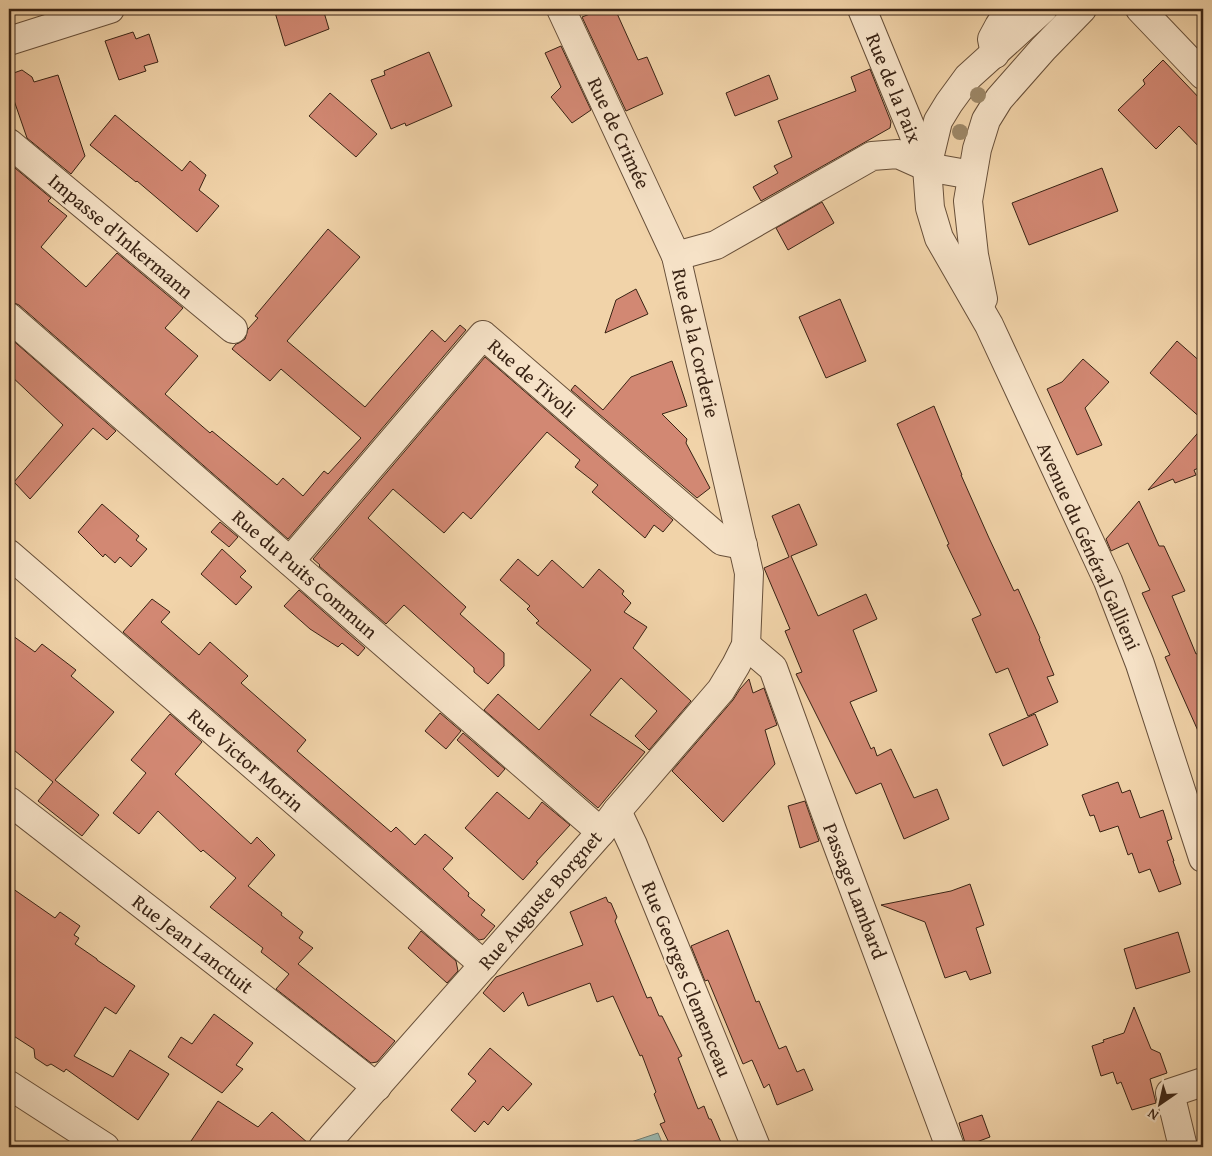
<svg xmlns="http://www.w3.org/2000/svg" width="1212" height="1156" font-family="'Gentium Book Plus',serif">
<rect width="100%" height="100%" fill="#f1d3a9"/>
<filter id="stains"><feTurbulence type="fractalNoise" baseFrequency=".004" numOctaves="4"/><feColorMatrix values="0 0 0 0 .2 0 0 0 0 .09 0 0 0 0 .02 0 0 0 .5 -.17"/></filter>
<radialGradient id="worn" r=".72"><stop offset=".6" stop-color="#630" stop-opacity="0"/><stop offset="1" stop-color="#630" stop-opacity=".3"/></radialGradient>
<!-- water -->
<path fill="#9bb7ae" stroke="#747c70" d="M658,1133L663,1145L657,1147H627L625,1144Z"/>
<!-- building -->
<g fill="#d28873" stroke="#392314">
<path d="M274,9H323L329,29L285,46Z"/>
<path d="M603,9H615L638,60L647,57L663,94L626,111L582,17Z"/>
<path d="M133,32L136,39L149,34L158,62L144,66L146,71L119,80L105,41Z"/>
<path d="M561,46L591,110L572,123L551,97L561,87L545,53Z"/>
<path d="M429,52L452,106L406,126L405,123L391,129L371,80L385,75L384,71Z"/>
<path d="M1163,60L1203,102V151L1179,126L1156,149L1118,110L1145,84L1143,80Z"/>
<path d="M870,69L891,122L890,128L761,201L753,187L778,173L774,166L792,157L778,121L856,91L851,77Z"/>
<path d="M22,70L32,77L34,82L58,75L85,156L71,174L27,138L9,86L11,74Z"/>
<path d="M769,75L778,99L735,116L726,93Z"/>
<path d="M330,93L377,134L356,157L309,116Z"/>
<path d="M115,115L182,171L190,161L206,175L199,190L219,206L197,232L137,181L136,182L90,145Z"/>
<path d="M9,163L51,198L48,201L67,216L41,247L86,287L117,253L183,308L165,328L198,356L165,394L210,433L212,431L277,485L283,478L303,496L324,471L328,474L361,438L281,369L270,381L232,349L236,344L239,343L245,339L248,329L258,318L255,316L328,229L360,257L287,341L365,407L432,330L445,342L460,325L466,330L288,539L19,305L12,302H9Z"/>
<path d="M1102,168L1118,211L1029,245L1012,203Z"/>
<path d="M822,202L834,223L788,250L776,228Z"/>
<path d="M636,289L648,314L605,333L616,300Z"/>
<path d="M840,299L866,361L826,378L799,317Z"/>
<path d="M9,337L116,431L107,440L93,428L30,499L14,482L63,425L9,374Z"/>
<path d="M1177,341L1203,364V420L1150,373Z"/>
<path d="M485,357L673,520L663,532L654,525L645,538L592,492L598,485L575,467L580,460L547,432L471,519L463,512L444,533L393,489L368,518L466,607L460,614L504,653V666L488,684L474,672V668L404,605L386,624L319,566L320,565L313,559Z"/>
<path d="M1083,359L1109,382L1085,408L1102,445L1077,455L1047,389L1062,382Z"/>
<path d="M672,361L687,406L662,414L687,439L686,443L710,488L697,498L571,390L575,385L603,410L631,377Z"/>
<path d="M934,406L962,475H961L989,538L1014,591L1018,589L1040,638L1039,639L1054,675L1047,677L1058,702L1028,716L1008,668L996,673L972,619L981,615L947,545L949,544L897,424Z"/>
<path d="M1203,427V466L1194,470L1196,475L1175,483L1173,479L1148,490Z"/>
<path d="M1139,501L1159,546H1164L1185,591L1172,596L1196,654L1203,652V742L1165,657L1170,655L1142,593L1150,590L1128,543L1111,551L1106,539Z"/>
<path d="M102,504L139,536L136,540L147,549L131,567L120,557L115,563L105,554L103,557L78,532Z"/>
<path d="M799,504L817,545L791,556L818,616L866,594L877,619L853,630L877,691L850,702L871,749L874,747L877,756L891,749L914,798L937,789L949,819L904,839L881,783L856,794L796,674L802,672L785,631L790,629L764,568L789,557L772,516Z"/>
<path d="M220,522L238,537L229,547L211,532Z"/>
<path d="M222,549L246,571L240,577L252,587L236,605L201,574Z"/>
<path d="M518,559L538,576L552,560L583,588L599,569L624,591L622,594L631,603L624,612L647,627L633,648L691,701L649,750L635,736L657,711L621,678L590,715L645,752L598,808L484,710L498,694L539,730L591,670L536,623L539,621L527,609L530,606L500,580Z"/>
<path d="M299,590L365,648L358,656L342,643L338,647L310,629L284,606Z"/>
<path d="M152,599L170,612L161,622L199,655L210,642L248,676L241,683L306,740L297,751L391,832L396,827L415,845L425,834L453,858L443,869L469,893L468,896L485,910L481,915L495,926L484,939L479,940L123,632Z"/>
<path d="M9,633L35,652L42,644L76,670L71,676L114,712L55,780L99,815L82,836L38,801L53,782L9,746Z"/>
<path d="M749,679L753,693L764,688L777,725L765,730L775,764L723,822L672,771L733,700L740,689Z"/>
<path d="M440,713L461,731L446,749L425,731Z"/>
<path d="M170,714L202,742L175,774L251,844L257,837L275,855L248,886L282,913L281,915L303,932L299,938L313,948L298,964L395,1041L377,1062L371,1063L276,989L289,974L261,952L263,948L210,907L236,878L203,850L201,852L158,811L139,834L113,813L146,773L131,760Z"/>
<path d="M1035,714L1048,745L1003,766L989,734Z"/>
<path d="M463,733L505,769L498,777L457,740Z"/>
<path d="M1118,782L1122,793L1130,790L1140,818L1163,810L1172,839L1167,841L1174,861H1173L1181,884L1159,892L1150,869L1139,873L1132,853L1128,855L1118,826L1100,832L1094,815L1090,816L1082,795Z"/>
<path d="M497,792L529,819L542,802L570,825L536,862L538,863L523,880L465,828Z"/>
<path d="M805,801L819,841L800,848L788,806Z"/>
<path d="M970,884L984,925L976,928L991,973L970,980L966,971L945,978L925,922L881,905L951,891Z"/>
<path d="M9,886L55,918L60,912L80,926L74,935L79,938L75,944L97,959V960L135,986L116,1014L105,1007L74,1056L113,1077L130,1050L169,1074L138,1120L66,1069L64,1072L51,1064L47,1066L35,1058L34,1049L9,1033Z"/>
<path d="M606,897L608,902L611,903L617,917L615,921L647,998L651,997L659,1016H662L682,1056L678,1058L698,1109L704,1106L709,1119H711L723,1147H671L660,1124L665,1122L654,1094L656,1092L642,1055L640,1056L613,996L597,1002L590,983L528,1006L523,992L504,1012L483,993L496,977L583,945L570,912Z"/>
<path d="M728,930L756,1002L759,1001L779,1049L786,1046L797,1072L804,1069L813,1090L777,1105L769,1084L764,1088L752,1060L743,1064L708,980L705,981L691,946Z"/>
<path d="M421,931L456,961L458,971L447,983L408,948Z"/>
<path d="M1178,932L1190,972L1136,989L1124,949Z"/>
<path d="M1134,1007L1151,1049L1160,1053L1167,1073L1150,1079L1156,1103L1132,1110L1121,1082L1117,1084L1113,1072L1101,1076L1092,1046L1104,1042L1103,1040L1124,1033Z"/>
<path d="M214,1014L253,1043L236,1065L243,1069L222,1093L168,1057L181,1037L192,1044Z"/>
<path d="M490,1048L532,1084L508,1111L503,1106L488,1125L484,1121L475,1132L451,1110L476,1081L468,1074Z"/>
<path d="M218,1101L258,1127L272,1112L308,1143V1147H187Z"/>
<path d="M982,1115L990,1137L966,1146L959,1123Z"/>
</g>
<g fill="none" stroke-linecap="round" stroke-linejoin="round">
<!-- minor casing -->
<g stroke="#674f39" stroke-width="30">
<g id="minor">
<path d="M862,9L927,167"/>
<path d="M1043,9L968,77L949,103L938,121L927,167L930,208L939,238L989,325L1108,581L1140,664L1203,858"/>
<path d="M1140,9L1203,75"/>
<path d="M9,41L110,9"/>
<path d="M995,54L992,39L999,26L1010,9"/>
<path d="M9,143L233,329"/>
<path d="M676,256L716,245L872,156L898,154L927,167L972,175"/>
<path d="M983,299L974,255L968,201L977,149L986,120L999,99L1043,49L1082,9"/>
<path d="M9,317L601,832"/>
<path d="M9,554L484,965"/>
<path d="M290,561L483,335L722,541L743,545"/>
<path d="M746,645L773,668L833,833L950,1147"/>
<path d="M9,801L377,1087"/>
<path d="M617,811L633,845L756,1147"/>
<path d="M9,1085L105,1147"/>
<path d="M323,1147L601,832L617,811L721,690L736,665L746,645L749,573L676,256L561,9"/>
<path d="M1183,1147L1170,1093L1203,1082"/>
</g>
</g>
<!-- minor -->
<use href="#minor" stroke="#f6e2c7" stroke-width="28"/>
</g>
<!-- trees -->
<g fill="#9d8868">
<circle cx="978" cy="95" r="8"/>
<circle cx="960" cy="132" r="8"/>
</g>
<g text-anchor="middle" stroke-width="5" stroke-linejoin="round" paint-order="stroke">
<!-- street labels -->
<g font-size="20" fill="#392314" stroke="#f6e2c7">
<text transform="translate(894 88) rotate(68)" y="7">Rue de la Paix</text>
<text transform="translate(619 133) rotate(65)" y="7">Rue de Crimée</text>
<text transform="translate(121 236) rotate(40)" y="7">Impasse d'Inkermann</text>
<text transform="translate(696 343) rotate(77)" y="7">Rue de la Corderie</text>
<text transform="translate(532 378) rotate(41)" y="7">Rue de Tivoli</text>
<text transform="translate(1089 546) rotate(66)" y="7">Avenue du Général Gallieni</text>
<text transform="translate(305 574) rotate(41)" y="7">Rue du Puits Commun</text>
<text transform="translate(246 760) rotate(41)" y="7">Rue Victor Morin</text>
<text transform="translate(855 891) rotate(69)" y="7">Passage Lambard</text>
<text transform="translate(540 900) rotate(-49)" y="7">Rue Auguste Borgnet</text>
<text transform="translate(193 944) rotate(38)" y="7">Rue Jean Lanctuit</text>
<text transform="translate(687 979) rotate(68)" y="7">Rue Georges Clemenceau</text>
</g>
</g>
<!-- margin -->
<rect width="1212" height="1156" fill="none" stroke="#f1d3a9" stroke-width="30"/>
<rect x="10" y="10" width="1192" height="1136" fill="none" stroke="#392314" stroke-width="2.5"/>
<rect x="15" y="15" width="1182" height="1126" fill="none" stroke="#392314"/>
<!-- north arrow -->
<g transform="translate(1160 1104) rotate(214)" stroke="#f6e2c7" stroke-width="4" paint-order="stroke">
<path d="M0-4L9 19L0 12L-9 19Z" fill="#392314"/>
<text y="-8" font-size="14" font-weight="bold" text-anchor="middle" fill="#392314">N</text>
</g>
<rect width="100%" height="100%" filter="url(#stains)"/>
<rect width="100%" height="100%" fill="url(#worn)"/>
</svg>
